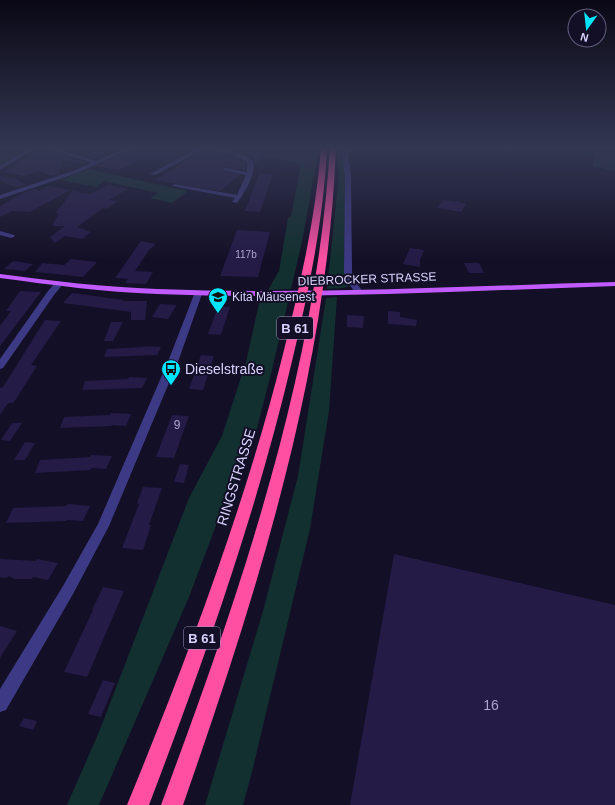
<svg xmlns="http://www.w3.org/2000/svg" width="615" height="805" font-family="Arial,sans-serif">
<rect width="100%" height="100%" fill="#130f26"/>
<!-- green -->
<g fill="#12302f">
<path d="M0,147H33L0,166Z"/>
<path d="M275,147H319L302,242L291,289L268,290L279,271L288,218L291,216L301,164L263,156Z"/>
<path d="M337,147H342L346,176L344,255L346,278L351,286L343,288L327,289L339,174Z"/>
<path d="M519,147H615V171L593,166L594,156Z"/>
<path d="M88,169L188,191L172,203L150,198L158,193L104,181L96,187L60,180Z"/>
<path d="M337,297L329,411L310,529L252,772L243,805H205L263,611L298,476L326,298Z"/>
<path d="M289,298L271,374L255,436L223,507L189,597L99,805H67L99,732L189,498L222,436L246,362L260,299Z"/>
</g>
<!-- building -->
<g fill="#241b47">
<path d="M57,147H124L96,159Z"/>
<path d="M136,147H195L169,162L142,158L119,170L96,166Z"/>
<path d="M222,147H244L265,152L259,156L264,157L255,164L254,160L248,156L235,150Z"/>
<path d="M45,149L88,163L85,164L62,160L59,174L52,176L39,171L24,176L3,172L29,156Z"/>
<path d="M204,151L232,156L246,163V170L225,167L221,169L222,171L240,175L220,191L155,180L180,165L179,164Z"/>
<path d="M259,174H273L260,212L245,211Z"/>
<path d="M0,176L16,179L26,185L15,188L0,180Z"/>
<path d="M108,185L128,189L109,200L118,201L106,209L103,208L77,227L91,232L82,239L65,236L55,243L50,237L65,226H52L59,213H56L73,190L81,193L91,194Z"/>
<path d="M49,186L70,190L30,212L12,211L0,217V206L23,193L35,189L39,191Z"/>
<path d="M443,200L455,202L456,201L466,204L461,212L437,208Z"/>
<path d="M237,230L270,232L258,277L220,276Z"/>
<path d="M141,241L156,244L149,250L135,271L153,272L146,284L125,283L128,279L115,278Z"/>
<path d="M410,248L424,250L420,260V267L403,264Z"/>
<path d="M71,259L97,262L83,277L35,272L42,263L64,265Z"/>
<path d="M13,261L33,264L25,271L4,269Z"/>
<path d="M464,263H479L484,273H469Z"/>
<path d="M20,291L41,292L0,346V326L11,311H6Z"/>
<path d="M72,293L124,300L123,301H147L145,320H131V312L63,303Z"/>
<path d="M160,304L177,305L168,319L152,317Z"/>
<path d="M218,307H230L221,335L208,334Z"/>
<path d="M388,311L400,312V317L417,320L416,326L388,324Z"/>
<path d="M347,315L364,316L363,328L347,327Z"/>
<path d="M45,320L61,321L31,365L37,366L16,399L13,403H8L0,415V388L3,387Z"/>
<path d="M111,322H123L113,341H104Z"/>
<path d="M145,346L161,347L157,355L104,357L107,349L144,347Z"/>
<path d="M201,355L214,356L203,390L189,389Z"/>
<path d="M129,377L147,378L142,388L82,390L85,381L128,379Z"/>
<path d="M111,413L131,414L126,426L112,425L111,426L60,428L64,417L110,415Z"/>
<path d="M172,415L189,416L174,458L156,457Z"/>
<path d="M12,423H22L10,441L1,440Z"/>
<path d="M25,442L35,443L25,460H14Z"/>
<path d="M91,455L112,456L106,469L91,468V470L35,473L40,460L90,457Z"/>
<path d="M180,464L189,465L184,483L174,482Z"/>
<path d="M143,487L162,488L149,525H151L143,550L122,548L139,504L137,503Z"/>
<path d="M68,504L90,506L83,521L67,520L66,521L6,523L13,508L66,506Z"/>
<path d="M394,554L615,605V805H350Z"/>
<path d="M0,559L36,561L37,559L58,563L48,580L33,577L32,579H14L9,576L6,578L0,577Z"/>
<path d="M103,587L124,591L87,677L64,672L93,610H92Z"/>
<path d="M0,626L17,631L0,658Z"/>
<path d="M103,680L115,683L101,717L88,714Z"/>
<path d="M24,718L37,721L33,730L19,726Z"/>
</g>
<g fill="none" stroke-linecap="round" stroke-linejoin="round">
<!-- minor -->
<g fill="#3d3a85" fill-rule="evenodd">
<path d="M32,147H38L0,170V166Z"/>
<path d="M42,147H51L96,161L128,147H135L77,173L0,199V195L73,171L92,163Z"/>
<path d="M199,147C216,147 239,150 253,161C256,175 245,192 237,203L232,202L235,198L172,186L175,184L237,195L246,175L222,170L225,168L247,172V162L233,155L204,149L155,175L150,174Z"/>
<path d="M341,147H347L351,175L352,272L353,278L363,292L359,294H356L345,278L344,272L345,175Z"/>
<path d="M0,231L14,235L15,236L12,238L0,235Z"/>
<path d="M56,282H59L63,284L54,295L3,368L0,369V359L48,291Z"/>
<path d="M195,292H198L202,294L179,359L109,526L73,594L6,710L0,712V689L63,586L98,524L169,359Z"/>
</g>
<!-- major -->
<path fill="#c25bff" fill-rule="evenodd" d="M0,274C52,281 104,287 157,289C310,295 463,286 615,282V286C463,291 310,300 157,294C104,292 52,285 0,278Z"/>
<!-- highway -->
<g fill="#ff4fa3" fill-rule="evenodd">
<path d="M321,147H327C324,217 309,290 293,357C257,511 205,658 149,805H127C187,659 243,511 282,358C299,290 316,217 321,147Z"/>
<path d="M330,147H336C327,374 257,593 183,805H161C240,593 316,374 330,147Z"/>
</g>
</g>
<!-- sky -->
<linearGradient id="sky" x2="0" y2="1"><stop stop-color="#0a0815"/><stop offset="0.57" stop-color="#333752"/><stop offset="1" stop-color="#333752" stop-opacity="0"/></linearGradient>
<rect width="615" height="260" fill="url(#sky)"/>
<!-- icons -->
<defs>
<g id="school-pin" transform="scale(1)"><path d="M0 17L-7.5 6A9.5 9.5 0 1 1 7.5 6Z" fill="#00e5ff" stroke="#130f26"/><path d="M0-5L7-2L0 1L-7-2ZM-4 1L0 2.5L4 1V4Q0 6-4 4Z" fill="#111"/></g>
<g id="bus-pin" transform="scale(1)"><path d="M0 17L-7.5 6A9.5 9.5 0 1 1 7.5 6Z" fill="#00e5ff" stroke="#130f26"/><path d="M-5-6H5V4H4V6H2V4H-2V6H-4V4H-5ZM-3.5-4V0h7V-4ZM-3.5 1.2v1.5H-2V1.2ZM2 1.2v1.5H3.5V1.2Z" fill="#111"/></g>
</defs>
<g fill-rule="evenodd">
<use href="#school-pin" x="218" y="297"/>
<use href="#bus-pin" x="171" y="369"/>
</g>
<g text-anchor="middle" stroke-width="4" stroke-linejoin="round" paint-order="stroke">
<!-- far-number labels -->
<g font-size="10" fill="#aca6d1">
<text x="246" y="258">117b</text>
</g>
<!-- far-street labels -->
<g font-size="12" fill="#d9d4ff" stroke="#130f26">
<text transform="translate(367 279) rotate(-2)" y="4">DIEBROCKER STRASSE</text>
</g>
<!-- far-poi labels -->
<g font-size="12" fill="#d9d4ff" stroke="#130f26" text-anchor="start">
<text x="232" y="301">Kita Mäusenest</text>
</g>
<!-- number labels -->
<g font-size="12" fill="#aca6d1">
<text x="177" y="429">9</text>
</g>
<!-- shield labels -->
<g fill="#130f26" stroke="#9e99be" stroke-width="1">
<rect x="277" y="317" width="36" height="22" rx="3"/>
<rect x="184" y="627" width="36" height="22" rx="3"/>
</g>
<g font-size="13" font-weight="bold" fill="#d9d4ff">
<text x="295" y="333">B 61</text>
<text x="202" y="643">B 61</text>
</g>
<!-- poi labels -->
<g font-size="14" fill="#d9d4ff" stroke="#130f26" text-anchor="start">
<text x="185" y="374">Dieselstraße</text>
</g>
<!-- street labels -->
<g font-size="14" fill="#d9d4ff" stroke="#130f26">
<text transform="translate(236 477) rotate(-73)" y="5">RINGSTRASSE</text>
</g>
<!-- near-number labels -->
<g font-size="14" fill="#aca6d1">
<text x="491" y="710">16</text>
</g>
</g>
<!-- north arrow -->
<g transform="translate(587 28) rotate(195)"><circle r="19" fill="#130f26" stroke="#625e7d"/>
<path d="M0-3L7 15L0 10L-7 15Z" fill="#00e5ff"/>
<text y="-6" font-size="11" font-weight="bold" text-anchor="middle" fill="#d9d4ff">N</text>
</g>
</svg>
